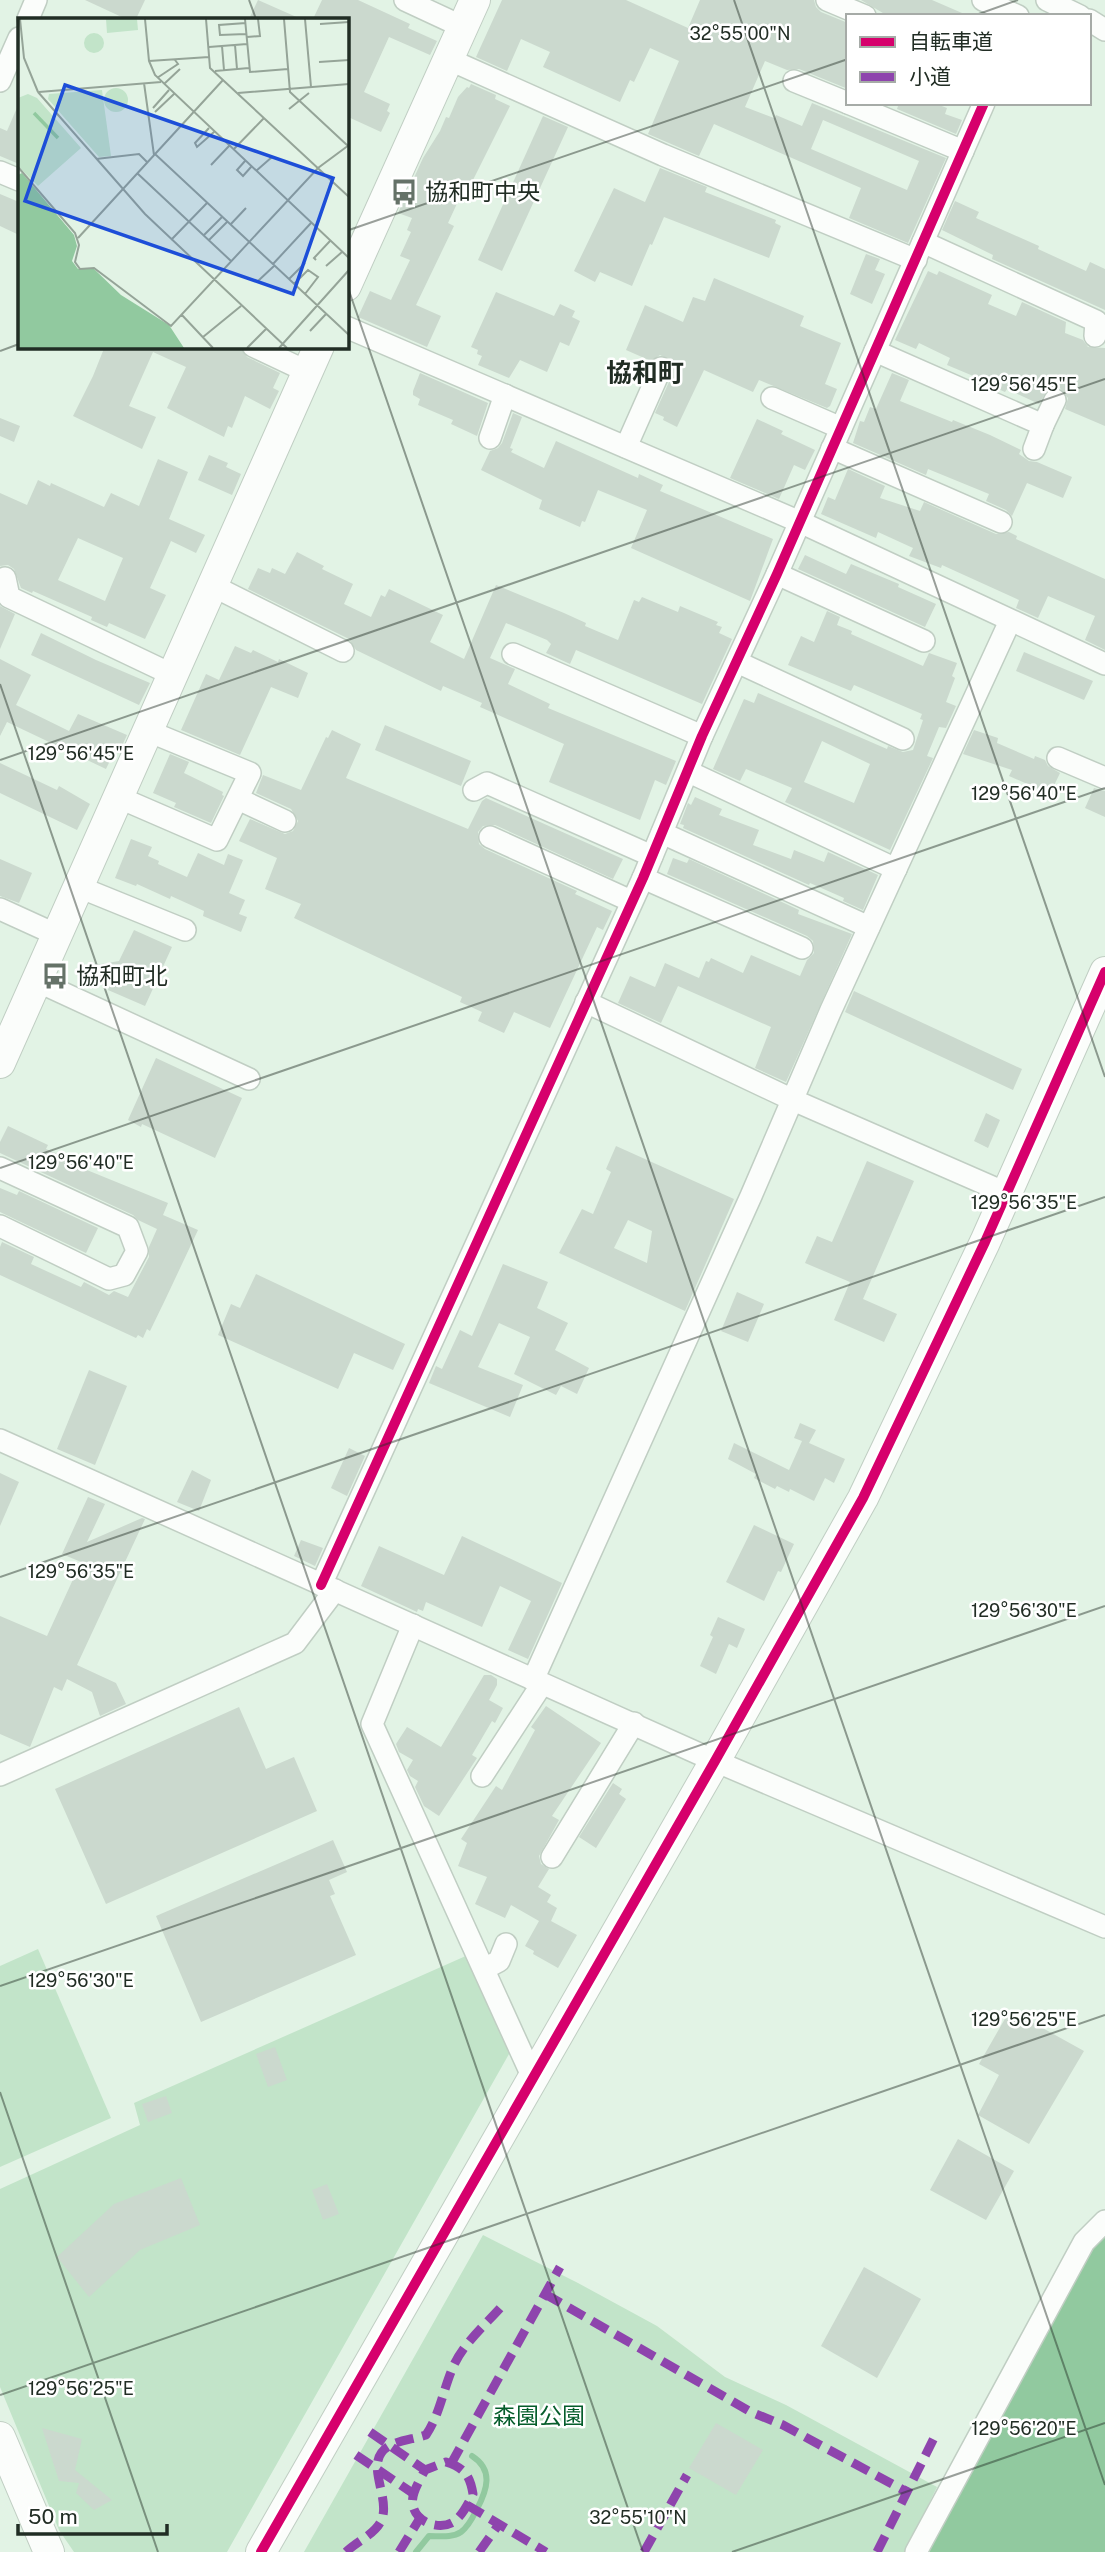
<svg xmlns="http://www.w3.org/2000/svg" width="1105" height="2552" font-family="'Public Sans','Noto Sans JP',sans-serif">
<rect width="100%" height="100%" fill="#e2f3e5"/>
<!-- green -->
<g fill="#c2e4c9">
<path d="M38,1949L111,2118L0,2167V1966Z"/>
<path d="M468,1955L513,2047L227,2552H74L59,2530L0,2387V2189L140,2125L134,2103Z"/>
<path d="M483,2235L578,2283L657,2326L725,2377L786,2405L937,2487L905,2552H304Z"/>
</g>
<!-- water -->
<path fill="#91c99f" d="M1105,2237V2552H929L1085,2257Z"/>
<g fill="none" stroke-linecap="round" stroke-linejoin="round">
<!-- stream -->
<path stroke="#91c99f" stroke-width="6" d="M416,2552L429,2536C440,2536 452,2538 461,2532C469,2526 473,2517 477,2509C487,2490 494,2470 472,2456"/>
</g>
<!-- building -->
<g fill="#cbd9ce" fill-rule="evenodd">
<path d="M85,0H145L136,19H126Z"/>
<path d="M258,0L301,19H249Z"/>
<path d="M322,0H358L410,24L408,28L437,41L430,55L389,37L364,92L390,104L387,111L390,113L381,132L346,116V19H313Z"/>
<path d="M502,0H626L688,28L700,0H814L816,7L821,12L848,23V89L799,69L787,70L765,61L745,107L774,118L776,115L802,126L812,103L946,158L908,243L849,218L861,188L714,124L699,156L648,134L679,61L650,48L634,82L630,80L620,102L543,67L550,52L521,39L507,71L476,57ZM823,120L919,161L907,190L811,149Z"/>
<path d="M861,0H932L969,16H888Z"/>
<path d="M471,84L496,95L495,99L510,106L465,196L461,195L448,223L454,226L416,305L441,316L427,347L358,317L370,291L391,300L410,260L400,256L411,232L407,230L412,218L398,213L423,158L440,131L446,117L449,118L458,97L467,87L469,88Z"/>
<path d="M19,103V164L0,156V128L7,131Z"/>
<path d="M899,103H934L947,108L945,114L962,120L956,134L897,109Z"/>
<path d="M543,116L568,127L502,271L478,260Z"/>
<path d="M660,168L707,187L705,192L776,220L775,223L781,226L769,258L664,217L652,245L650,244L632,286L600,272L595,282L574,271L614,188L645,202Z"/>
<path d="M0,194L19,202V235L0,226Z"/>
<path d="M955,201L979,212L976,218L1039,246L1038,249L1086,271L1090,262L1105,269V310L992,259L993,255L942,230Z"/>
<path d="M866,254L880,259L875,270L885,274L872,304L850,294Z"/>
<path d="M928,271L937,275L939,271L992,295L988,304L1016,316L1022,302L1066,322L1065,333L1083,340L1088,347L1105,348V426L1065,409L1068,398L1060,388L1047,390L1039,404L1007,389L1005,392L989,385L990,383L947,365L950,358L919,343L916,349L895,340Z"/>
<path d="M714,278L804,316L800,326L841,343L825,384L837,389L830,406L827,408L759,380L753,392L704,370L677,427L663,420L664,417L655,413L673,373L672,361L660,355L651,361L626,350L645,305L683,322L693,297L705,301Z"/>
<path d="M496,292L554,316L560,304L575,311L572,317L580,321L569,346L560,342L547,372L520,360L509,378L478,365L482,356L477,354L478,350L471,347Z"/>
<path d="M105,346H240L247,357L280,373L273,388L279,391L270,409L245,396L232,428L228,426L224,437L167,408L186,367L153,352L129,406L156,417L142,449L73,416L93,376Z"/>
<path d="M420,373L488,403L477,436L451,424L453,420L418,405L420,399L413,395V391Z"/>
<path d="M892,373L909,380L900,401L952,422L953,420L990,435L1021,450L1019,454L1029,461L1037,462L1072,477L1063,498L1027,483L1012,516L1006,510L986,501L989,494L928,469L926,475L853,443L860,421L864,422L870,407L876,409Z"/>
<path d="M513,413L522,417L510,448L513,449L511,452L544,468L556,441L638,478L639,474L663,485L660,491L773,539L750,601L631,548L647,510L598,490L585,522L582,521L580,527L539,509L542,500L481,470L490,451L498,448L502,443Z"/>
<path d="M0,418L20,426L14,442L0,436Z"/>
<path d="M757,419L783,431L781,434L815,450L805,470L794,465L779,499L730,478Z"/>
<path d="M209,455L228,463L226,467L241,474L232,495L198,480Z"/>
<path d="M158,459L188,472L169,519L205,535L196,553L171,541L150,588L166,595L145,639L109,623L107,627L91,620L92,617L33,591L32,593L21,588L14,569L8,565L0,566V493L27,505L38,480L50,486L51,483L104,507L111,493L139,506ZM78,538L123,558L105,601L58,580Z"/>
<path d="M848,469L885,486L880,498L920,511L924,502L996,534L1009,532L1017,536L1016,539L1105,579V650L1085,640L1095,616L1048,596L1038,618L1016,608L1019,600L942,565L941,568L909,556L913,548L878,532L876,538L821,514L828,497L835,500Z"/>
<path d="M297,552L324,566L322,569L353,584L344,604L371,617L381,595L385,597L389,589L443,615L430,642L464,659L496,585L564,613L586,623L585,626L618,640L634,600L639,602L642,597L678,612L680,606L718,622L716,625L722,627L719,633L732,639L702,704L576,650L570,664L546,653L551,644L547,640L506,623L490,658L515,669L508,684L550,704L548,708L676,761L666,785L655,780L640,820L549,782L564,744L480,707L482,703L443,686L441,691L356,650L349,639L248,589L258,568L270,573L272,568L285,574Z"/>
<path d="M805,555L846,574L851,564L899,584L898,587L936,604L925,627L798,569Z"/>
<path d="M0,606L15,614L0,649Z"/>
<path d="M827,611L840,617L837,625L852,631L851,634L923,666L929,653L957,663L952,676L955,678L946,702L956,706L946,728L939,727L927,756L933,758L890,850L785,802L792,788L746,769L740,781L713,769L744,699L754,703L758,693L887,749L888,746L903,752L913,750L923,720L920,719L922,714L854,685L851,691L788,665L801,636L814,642ZM822,741L870,764L854,803L804,782Z"/>
<path d="M41,633L96,660L150,683L139,705L31,655Z"/>
<path d="M235,646L251,653L253,650L278,662L279,659L308,673L298,698L271,687L240,755L181,730L206,674L219,680Z"/>
<path d="M1024,652L1093,681L1084,700L1016,671Z"/>
<path d="M0,659L31,675L16,705L69,731L78,714L127,735L120,750L116,748L106,769L7,722L0,736Z"/>
<path d="M385,725L471,761L461,786L375,750Z"/>
<path d="M332,730L361,744L346,778L468,829L482,801L486,798L623,859L613,879L495,825L483,826L478,832L479,844L485,849L577,891L575,894L612,911L603,930L597,927L550,1028L514,1012L504,1033L478,1021L482,1012L460,1002L462,997L294,918L301,904L265,889L277,858L239,841L250,819L285,834L293,831L298,821L291,809L256,793L263,775L301,790L326,737L328,738Z"/>
<path d="M974,730L998,738L997,743L1034,759L1035,756L1045,760L1048,766L1060,773L1050,794L1009,776L1012,770L963,754Z"/>
<path d="M170,754L189,762L184,773L223,792L222,795L224,796L211,823L174,807L176,803L153,793Z"/>
<path d="M0,763L57,790L59,786L90,804L77,830L0,793Z"/>
<path d="M1094,788L1105,791V817L1085,808Z"/>
<path d="M695,797L722,809L719,815L759,830L753,845L791,859L794,850L824,862L828,852L878,875L863,910L843,901L844,898L810,883L809,885L683,828L684,825L680,824L688,803L691,805Z"/>
<path d="M131,839L152,847L148,856L159,861L158,864L187,877L198,853L224,865L228,854L243,860L229,893L245,900L239,914L247,917L241,932L203,916L204,911L171,896L170,899L137,884L136,886L115,878Z"/>
<path d="M673,858L687,863L689,859L799,910L798,914L852,934L786,1082L755,1068L771,1027L678,986L661,1023L618,1003L630,976L655,987L665,963L699,978L706,961L709,962L711,958L743,973L751,955L800,976L807,960L814,953L813,941L807,936L667,874Z"/>
<path d="M0,859L32,873L19,903L0,896Z"/>
<path d="M134,930L172,947L145,1006L108,990L110,984L96,965L119,961Z"/>
<path d="M854,991L1022,1069L1013,1090L845,1012Z"/>
<path d="M156,1058L242,1098L215,1158L142,1124L141,1127L128,1120Z"/>
<path d="M986,1113L1000,1120L988,1148L974,1141Z"/>
<path d="M8,1126L48,1145L46,1149L78,1163L77,1166L168,1203L163,1215L198,1230L166,1298L150,1331L147,1329L143,1338L138,1335L136,1338L0,1275V1247L2,1242L34,1257L31,1264L81,1287L84,1282L109,1295L114,1291L128,1297L149,1257V1247L157,1229L138,1220L133,1215L0,1153V1142Z"/>
<path d="M616,1146L734,1199L685,1311L559,1253L582,1209L593,1214L611,1172L606,1169ZM628,1220L652,1231L647,1263L614,1248Z"/>
<path d="M867,1161L914,1181L863,1299L897,1314L884,1342L834,1320L850,1282L805,1263L817,1236L832,1242Z"/>
<path d="M0,1188L17,1195L19,1191L98,1228L86,1253L0,1212Z"/>
<path d="M503,1264L548,1282L537,1308L568,1323L555,1350L589,1368L577,1394L561,1386L556,1395L514,1374L530,1337L499,1323L478,1367L523,1385L510,1417L429,1383L436,1366L442,1369L460,1330L472,1336Z"/>
<path d="M256,1274L405,1344L393,1370L354,1353L338,1389L218,1335L231,1304L240,1308Z"/>
<path d="M737,1292L764,1304L748,1342L721,1331Z"/>
<path d="M89,1370L127,1386L95,1465L57,1449Z"/>
<path d="M800,1423L816,1430L809,1443L845,1459L834,1483L825,1478L814,1501L790,1489L789,1492L777,1486L775,1489L754,1478L756,1474L728,1459L734,1443L789,1470L802,1441L794,1438Z"/>
<path d="M349,1448L365,1456L347,1496L331,1488Z"/>
<path d="M192,1470L211,1480L199,1511L177,1502Z"/>
<path d="M0,1473L19,1482L0,1526Z"/>
<path d="M88,1497L105,1504L87,1542L142,1518L145,1519L77,1665L116,1683L126,1704L100,1716L92,1692L67,1679L62,1691L54,1687L30,1747L0,1734V1616L47,1636L81,1562L62,1554Z"/>
<path d="M754,1525L794,1544L781,1572L778,1571L764,1601L726,1582Z"/>
<path d="M462,1536L562,1583L528,1659L508,1650L531,1601L500,1586L482,1627L426,1602L423,1611L418,1609L417,1612L361,1586L379,1546L444,1575Z"/>
<path d="M301,1540L323,1548L315,1566L294,1556Z"/>
<path d="M718,1617L745,1629L737,1648L729,1644L716,1674L700,1666L713,1637L710,1635Z"/>
<path d="M484,1675H491L497,1679V1685L489,1700L503,1708L495,1723L492,1721L472,1755L477,1758L439,1816L424,1806L415,1787L418,1781L410,1776L407,1770L413,1760L399,1752L396,1744L407,1727L441,1747Z"/>
<path d="M546,1706L601,1743L552,1816L559,1820L539,1856L541,1864L549,1869L538,1887L551,1895L547,1902L557,1908L551,1921L577,1935L558,1968L533,1954L534,1951L525,1946L539,1921L511,1905L505,1918L475,1904L487,1877L458,1866L467,1843L461,1839L496,1786L502,1790L535,1730L531,1727Z"/>
<path d="M239,1707L266,1769L294,1757L317,1811L106,1904L55,1789Z"/>
<path d="M613,1783L622,1789L619,1794L626,1799L596,1848L579,1837Z"/>
<path d="M333,1840L347,1872L329,1880L335,1894L330,1896L356,1955L201,2022L156,1916Z"/>
<path d="M1010,2010L1084,2051L1029,2144L978,2115L999,2075L979,2064Z"/>
<path d="M275,2047L287,2080L268,2087L256,2054Z"/>
<path d="M166,2096L172,2113L148,2122L142,2104Z"/>
<path d="M958,2139L1014,2171L986,2220L930,2190Z"/>
<path d="M181,2178L200,2225L140,2250L89,2297L57,2257L114,2204Z"/>
<path d="M327,2184L339,2214L323,2220L312,2190Z"/>
<path d="M864,2267L921,2299L877,2378L821,2346Z"/>
<path d="M716,2423L763,2450L736,2495L689,2468Z"/>
<path d="M42,2428L82,2439L75,2470L112,2500L94,2510L76,2493L79,2483L59,2481Z"/>
</g>
<g fill="none" stroke-linecap="round" stroke-linejoin="round">
<!-- street casing -->
<g stroke="#c0cec3" stroke-width="24">
<g id="street">
<path d="M405,0L463,27"/>
<path d="M827,0L865,16"/>
<path d="M983,0L1018,16"/>
<path d="M1047,0L1080,16"/>
<path d="M28,19L36,0"/>
<path d="M1089,20L1105,30"/>
<path d="M448,59L663,155L916,260"/>
<path d="M0,81L19,38"/>
<path d="M794,81L848,103"/>
<path d="M848,103L963,151"/>
<path d="M0,172L19,180"/>
<path d="M923,242L1096,321L1095,336"/>
<path d="M346,327L800,522L1105,664"/>
<path d="M253,346L308,372"/>
<path d="M875,351L1043,425L1034,449"/>
<path d="M772,398L841,428"/>
<path d="M1043,425L1055,400"/>
<path d="M490,438L505,395"/>
<path d="M626,447L661,368"/>
<path d="M832,448L1001,522"/>
<path d="M777,574L924,641"/>
<path d="M5,578L9,597L173,675"/>
<path d="M213,586L343,651"/>
<path d="M513,654L702,736"/>
<path d="M737,662L903,739"/>
<path d="M1058,758L1105,778"/>
<path d="M689,772L896,869"/>
<path d="M474,790L487,783L652,856"/>
<path d="M120,798L217,840L250,773L148,731"/>
<path d="M238,799L285,821"/>
<path d="M662,833L869,927"/>
<path d="M490,837L631,901"/>
<path d="M643,878L802,948"/>
<path d="M79,887L185,930"/>
<path d="M0,909L57,935"/>
<path d="M37,981L249,1079"/>
<path d="M586,1002L793,1100L1006,1193"/>
<path d="M0,1168L128,1227L137,1251L124,1275L109,1279L0,1226"/>
<path d="M0,1440L715,1761L1105,1927"/>
<path d="M321,1585L643,878L702,736L777,574L984,103"/>
<path d="M413,1625L372,1724L533,2078"/>
<path d="M533,1680L751,1196L831,1010L1010,621"/>
<path d="M0,1775L295,1643L335,1590"/>
<path d="M482,1776L542,1684"/>
<path d="M552,1857L634,1723"/>
<path d="M484,1969L499,1961L506,1944"/>
<path d="M916,2552L1084,2242L1105,2221"/>
</g>
</g>
<!-- secondary casing -->
<g stroke="#c0cec3" stroke-width="32">
<g id="secondary">
<path d="M346,286L475,0"/>
<path d="M0,1063L319,346"/>
<path d="M0,2437L49,2552"/>
<path d="M261,2552L715,1761L863,1498L985,1242L1105,972"/>
</g>
</g>
<!-- street -->
<use href="#street" stroke="#fbfdfb" stroke-width="21"/>
<!-- secondary -->
<use href="#secondary" stroke="#fbfdfb" stroke-width="30"/>
<!-- quiet -->
<g stroke="#8e44ad" stroke-width="9" stroke-dasharray="18 9" stroke-linecap="butt">
<path d="M545,2294L751,2412L783,2425L907,2492"/>
<path d="M370,2432L425,2470"/>
<path d="M356,2455L414,2494"/>
<path d="M446,2462C465,2468 470,2476 473,2494C469,2502 464,2512 458,2518C446,2532 417,2525 413,2506C410,2495 420,2480 425,2470Z"/>
<path d="M451,2464L560,2267"/>
<path d="M467,2505L546,2552"/>
<path d="M346,2552C356,2542 373,2535 380,2523C394,2500 361,2462 389,2446C400,2440 414,2439 426,2435C440,2414 443,2390 453,2367C463,2344 485,2325 502,2306"/>
<path d="M399,2552L420,2518"/>
<path d="M479,2552L499,2524"/>
<path d="M644,2552L687,2475"/>
<path d="M877,2552L935,2436"/>
</g>
<!-- cycleway casing -->
<g stroke="#fff" stroke-width="15">
<g id="cycleway">
<path d="M321,1585L643,878L702,736L777,574L984,103"/>
<path d="M261,2552L715,1761L863,1498L985,1242L1105,972"/>
</g>
</g>
<!-- cycleway -->
<use href="#cycleway" stroke="#d6006c" stroke-width="10"/>
</g>
<!-- ticks -->
<path fill="none" stroke="#212d24" stroke-width="2" stroke-opacity="0.45" d="M249,0L256,19M734,0L1105,1077M973,16L1018,0M346,231L848,59M346,282L1105,2485M0,351L19,344M0,684L643,2552M0,760L1105,379M0,1168L1105,788M0,1577L1105,1197M0,1986L1105,1606M0,2092L158,2552M0,2395L1105,2015M732,2552L1105,2423"/>
<!-- icons -->
<defs>
<g id="bus-bare" transform="scale(2.1)"><path d="M-5-6H5V4H4V6H2V4H-2V6H-4V4H-5ZM-3.5-4V0h7V-4ZM-3.5 1.2v1.5H-2V1.2ZM2 1.2v1.5H3.5V1.2Z" fill="#657268" stroke="#fff" stroke-width="2.5" paint-order="stroke"/></g>
</defs>
<g fill-rule="evenodd">
<use href="#bus-bare" x="404" y="192"/>
<use href="#bus-bare" x="55" y="976"/>
</g>
<g text-anchor="middle" stroke-width="5" stroke-linejoin="round" paint-order="stroke">
<!-- poi labels -->
<g font-size="23" fill="#212d24" stroke="#fff" text-anchor="start">
<text x="425" y="200">協和町中央</text>
<text x="76" y="984">協和町北</text>
</g>
<!-- park labels -->
<g font-size="23" fill="#055d2b" stroke="#fff">
<text x="539" y="2424">森園公園</text>
</g>
<!-- quarter labels -->
<g font-size="26" font-weight="bold" fill="#212d24" stroke="#fff">
<text x="645" y="382">協和町</text>
</g>
</g>
<!-- overview -->
<g transform="translate(18 18)">
<rect width="331" height="331" fill="#e2f3e5"/>
<path d="M88,1H119L120,12L89,15ZM66 25a10 10 0 1 1 20 0a10 10 0 1 1-20 0ZM86 82a12 12 0 1 1 24 0a12 12 0 1 1-24 0ZM84,72L93,138L81,139L30,81L31,76ZM10,76L19,80L63,130L20,168L0,148V80Z" fill="#c2e4c9"/>
<path d="M4,155L56,217L59,228L54,243L60,251L75,250L103,277L151,307L166,330H0V157Z" fill="#91c99f"/>
<path fill="none" stroke="#91c99f" stroke-width="3.5" d="M16,95L40,120"/>
<path fill="none" stroke="#95a498" stroke-width="2" d="M2,1L6,40L20,74M127,1L131,43L137,57L331,240M188,1L192,50L331,179M227,1L232,54L270,51M266,1L272,74L330,128M287,1L293,69M228,5L201,7L202,17L228,16M302,6L331,4M229,19L242,18L240,1M217,27L219,51M204,28L206,52M191,29L229,26M131,43L191,39M301,44L331,42M197,53L231,50M139,60L160,46L157,42M126,65L136,137M146,66L162,51M20,74L127,196L269,330M21,74L143,64M220,75L331,66M135,90L151,72M271,91L291,75M137,94L156,76M191,110L177,125L179,129L196,114M215,132L246,100M137,136L331,317M78,141L121,136L129,144M227,143L219,152L225,158L233,149M193,147L211,128M0,149L57,215L61,227L57,244L62,251L76,250L153,308L300,150L331,127M238,153L254,139M119,155L213,243M212,207L228,190M186,217L204,199M60,220L205,62M153,222L189,185M191,222L209,204M298,242L296,240L312,223M255,246L293,205M308,248L324,234M271,261L287,245M240,263L256,248M276,266L290,252L300,259L287,276M163,296L195,330M292,313L308,296M185,319L223,288M229,330L248,311M261,330L331,252"/>
<path fill="#1d4ed8" fill-opacity="0.15" stroke="#1d4ed8" stroke-width="3.5" d="M47,67L315,160L275,276L7,183Z"/>
<rect width="331" height="331" fill="none" stroke="#212d24" stroke-width="3.5"/>
</g>
<g font-size="18" text-anchor="middle" fill="#212d24" stroke="#fff" stroke-width="5" stroke-linejoin="round" paint-order="stroke">
<text x="740" y="40">32°55'00"N</text>
<text x="1024" y="391">129°56'45"E</text>
<text x="81" y="760">129°56'45"E</text>
<text x="1024" y="800">129°56'40"E</text>
<text x="81" y="1169">129°56'40"E</text>
<text x="1024" y="1209">129°56'35"E</text>
<text x="81" y="1578">129°56'35"E</text>
<text x="1024" y="1617">129°56'30"E</text>
<text x="81" y="1987">129°56'30"E</text>
<text x="1024" y="2026">129°56'25"E</text>
<text x="81" y="2395">129°56'25"E</text>
<text x="1024" y="2435">129°56'20"E</text>
<text x="638" y="2524">32°55'10"N</text>
</g>
<!-- legend -->
<rect x="846" y="14" width="245" height="91" fill="#ffffff" stroke="#a6aba7" stroke-width="2"/>
<rect x="860" y="37" width="35" height="10" fill="#d6006c" stroke="#a6aba7" stroke-width="2"/>
<text x="909" y="49" font-size="21" fill="#212d24">自転車道</text>
<rect x="860" y="72" width="35" height="10" fill="#8e44ad" stroke="#a6aba7" stroke-width="2"/>
<text x="909" y="84" font-size="21" fill="#212d24">小道</text>
<!-- scale -->
<path d="M18 2524v10h149v-10" fill="none" stroke="#212d24" stroke-width="3.5"/>
<text x="28" y="2524" font-size="21" fill="#212d24" stroke="#ffffff" stroke-width="5" paint-order="stroke">50 m</text>
</svg>
